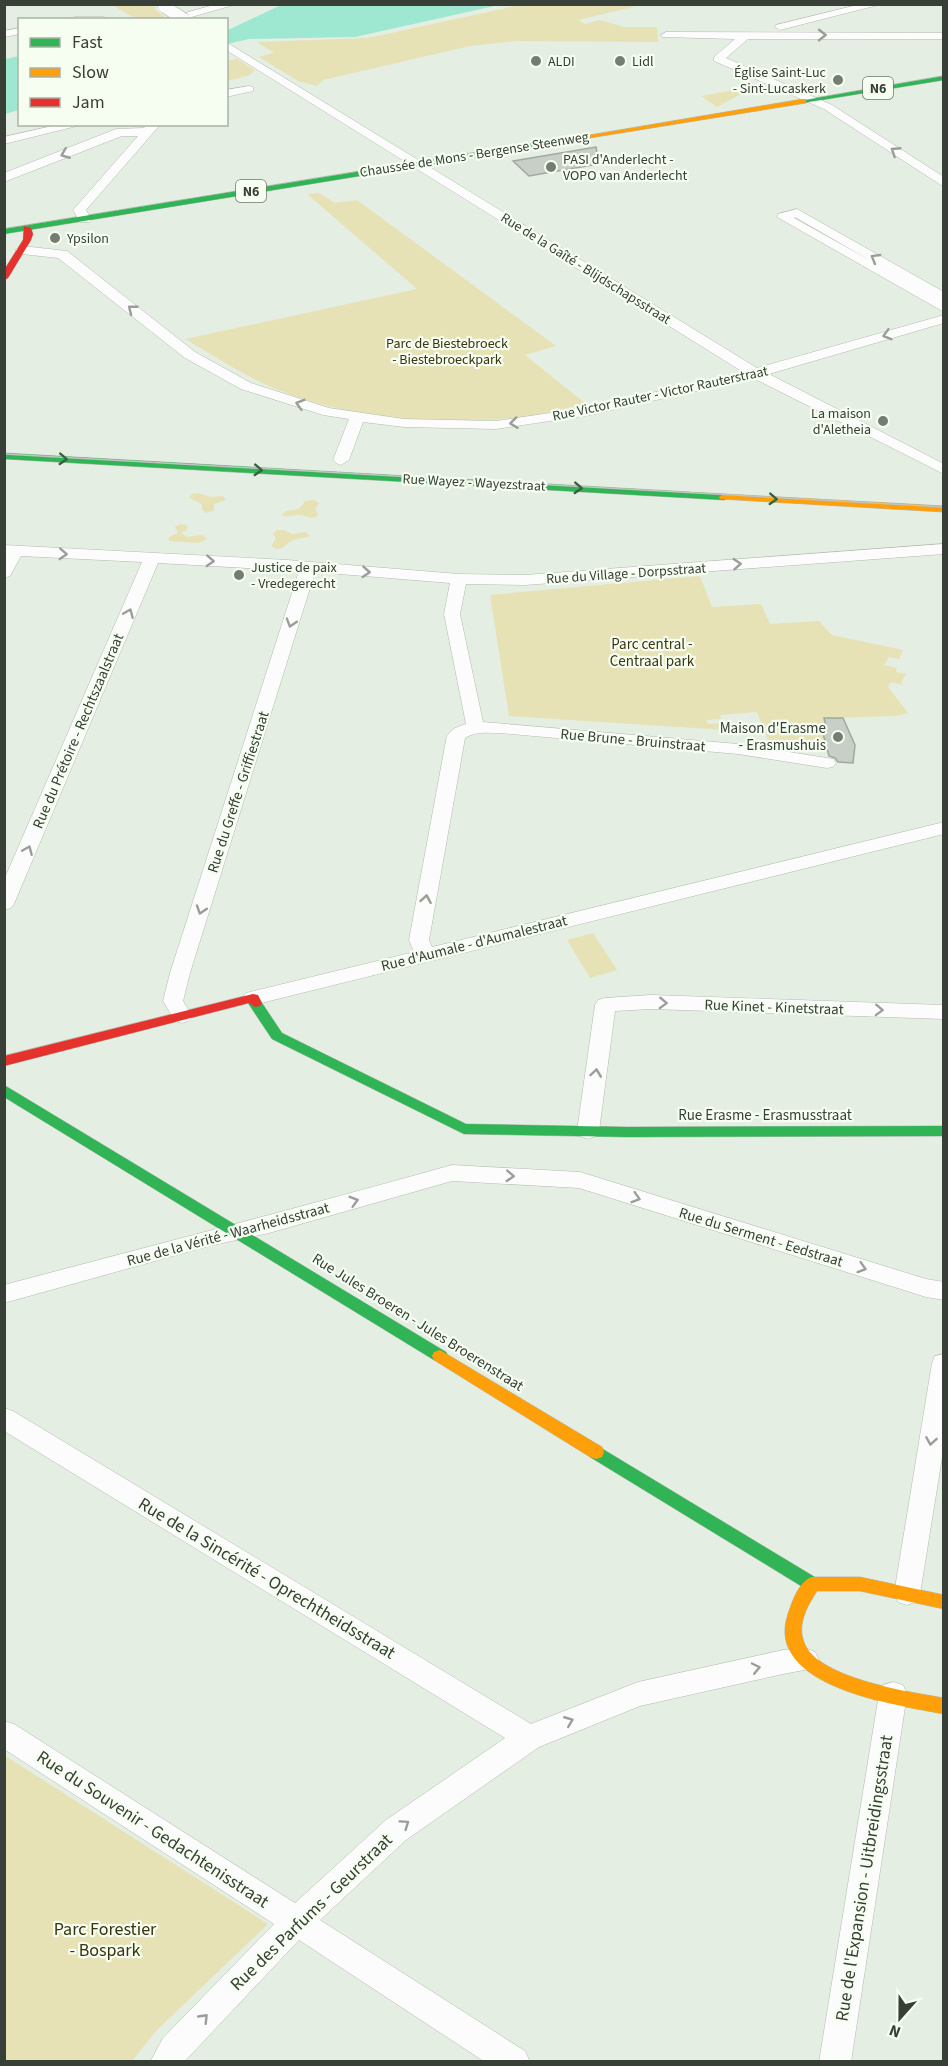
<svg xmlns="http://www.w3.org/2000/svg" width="948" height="2066" font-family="'Source Sans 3',sans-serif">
<rect width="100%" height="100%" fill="#e5eee2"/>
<!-- green -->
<g fill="#e6e2b6">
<path d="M112,5H152L157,8L154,9L167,18H135Z"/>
<path d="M641,5L578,20L585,24L600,20L624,27H657L658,42L518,41L470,46L323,80L317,86L298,81L259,57L274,53L257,42L368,38L520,5Z"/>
<path d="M237,59L255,70L250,75L227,81V61Z"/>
<path d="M756,86L717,107L701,96Z"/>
<path d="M319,193L335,203L357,200L556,346L525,355L586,404C567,408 547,413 528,416C439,427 338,420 256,380C232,368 208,352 185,339L417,289L307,194Z"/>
<path d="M198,493L211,497L223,496L226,500L214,504V511L206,513L202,510V504L189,498L192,494Z"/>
<path d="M314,500L319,503L315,509L318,514L316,517C309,519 307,516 301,515C293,513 290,519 282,515L286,511L299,509L305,501Z"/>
<path d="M181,524L188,526L187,530L181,533L187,537L202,535L207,539L199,543L169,541V537L178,533L175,526Z"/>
<path d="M277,530H284L292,534L305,532L310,536C304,538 300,538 294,540C284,543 283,554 271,546L276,539L273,534Z"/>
<path d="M700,576L712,607L761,604L770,624L819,621L832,635L903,650L899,659L889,657L884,665L897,668L896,672L906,674L901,683L903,685L891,682L888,687L908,713L896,716L824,718L827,730H822L831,751L771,748L757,712L720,715L721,719L706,720L708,724L723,723L725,730L509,716L490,595Z"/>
<path d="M593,933L617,970L590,978L567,940Z"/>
<path d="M4,1755L268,1924L156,2031L132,2061H5Z"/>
</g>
<!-- water -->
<g fill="#9ee8d2">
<path d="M281,5H499L355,37L249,39L227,44L226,31Z"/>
<path d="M19,56V110L5,114V59Z"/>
</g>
<!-- building -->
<g fill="#c7cfc7" stroke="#a0a8a0" stroke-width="1.5">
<path d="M596,147L599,164L529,176L513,161Z"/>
<path d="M824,718H843L855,745L853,763L838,762L835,758L829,756L822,730H827Z"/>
</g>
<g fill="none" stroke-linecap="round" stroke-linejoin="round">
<!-- street casing -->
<g stroke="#b3bab0" stroke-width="1">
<g id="street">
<path d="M217,4H237L181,20H160Z"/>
<path d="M861,4H882L780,30L775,27L776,25Z"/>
<path d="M75,17H104L109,20H70Z"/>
<path d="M20,28V34L4,37V31Z"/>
<path d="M666,32L944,33V39H748L726,58L832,105L944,177V187L824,109L714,61V57L735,39L662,37L661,35Z"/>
<path d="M226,42L757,368L944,315V323L769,374L944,464V474L753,378L590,415L496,429L404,427L363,422L349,460L341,465L336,463L333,460L349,419L323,415L241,389L185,358L58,258L22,254L15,250L22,246L67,251L195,352L251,383L329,408L404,419L496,421L590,407L743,372L226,50Z"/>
<path d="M249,86L253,87V91L226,97V90Z"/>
<path d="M61,124H85L4,144V137Z"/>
<path d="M148,124L159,126L86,210L91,219L90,222H80L73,210L138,136H122L4,182V173L116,129L144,128Z"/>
<path d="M797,209L944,292V312L777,217L778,214ZM795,217L873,262L794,218Z"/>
<path d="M944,544V554L525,585L466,584L460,614L483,722L738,744L827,758L833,759L836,763L833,767L827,768L738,754L500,733C487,733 476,731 465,738L429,940L432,947L944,822V834L253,1005L246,1003L243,998L246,993L414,952L409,940L447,735L455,728L466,724L444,614L450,583L315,572L190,973L183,1001L192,1016L189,1021L182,1023L175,1021L163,1001L170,973L299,571L158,563L14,904L11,908L4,910V880L142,562L21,556L10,576L4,578V545L287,560L459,574L525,575Z"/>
<path d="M651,995L944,1005V1019L651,1009L615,1011L599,1131L596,1136L588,1139L580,1136L577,1131L595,1005L598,1000L605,998Z"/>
<path d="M452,1165L580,1172L926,1279L944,1282V1300L926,1297L579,1188L452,1181L269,1233L209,1246L4,1303V1285C154,1245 303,1207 452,1165Z"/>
<path d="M944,1354V1445L920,1594L916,1602L907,1605L898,1602L894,1594L932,1363L935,1356Z"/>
<path d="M4,1408L13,1411L531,1724L638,1682L783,1650L805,1648L815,1652L819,1660L815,1668L783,1674L640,1706L539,1747L406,1840L320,1920L525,2051L530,2062H485L299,1940L184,2062H150L163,2038L274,1924L4,1749V1721L14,1724L295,1903L386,1820L505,1738L4,1431Z"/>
<path d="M893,1682L903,1685L907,1694L851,2062H819L879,1694L883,1685Z"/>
</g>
</g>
<!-- fast casing -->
<g stroke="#b3bab0" stroke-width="1">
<g id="fast">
<path d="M944,76V80L803,103L799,101Z"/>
<path d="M571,137L575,139L574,141L4,234V229Z"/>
<path d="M4,453L724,494L729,497L724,500L4,459Z"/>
<path d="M255,999L260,1000L282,1033L466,1124L627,1127L944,1126V1136L627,1137L464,1134L272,1039L248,1003Z"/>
<path d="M4,1085L446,1352L448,1356L446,1360L440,1362L434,1360L4,1097Z"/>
<path d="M596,1445L818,1579L821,1584L818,1589L812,1591L806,1589L590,1457L588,1452L590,1447Z"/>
</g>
</g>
<!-- slow casing -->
<g stroke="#b3bab0" stroke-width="1">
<g id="slow">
<path d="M803,99H806V103L571,141L567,139Z"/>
<path d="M724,494L944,506V512L720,499L719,497Z"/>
<path d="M440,1350L602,1447L604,1452L602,1457L596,1459L590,1457L434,1360L432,1356L434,1352Z"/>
<path d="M812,1577H860L944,1595V1609L860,1591H817C808,1605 798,1622 803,1639C812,1678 910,1692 944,1698V1714C897,1705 763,1687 788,1614C792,1602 799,1581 812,1577Z"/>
</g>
</g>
<!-- jam casing -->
<g stroke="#b3bab0" stroke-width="1">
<g id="jam">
<path d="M24,226L31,228L33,234L31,240L8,278L4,280V270L23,240Z"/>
<path d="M253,994L258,995L262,1003L260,1006L255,1007L249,1003L4,1066V1056Z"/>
</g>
</g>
<!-- street -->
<use href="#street" fill="#fbfcfb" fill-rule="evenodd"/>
<!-- fast -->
<use href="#fast" fill="#30b455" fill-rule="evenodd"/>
<!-- slow -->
<use href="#slow" fill="#ff9f0a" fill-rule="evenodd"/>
<!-- jam -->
<use href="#jam" fill="#e5322d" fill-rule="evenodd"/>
<!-- tram -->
<path stroke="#c1c4c0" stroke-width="1.5" d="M4,454L944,507"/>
<!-- street-bridge casing -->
<g stroke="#b3bab0" stroke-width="13" stroke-linecap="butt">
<path id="street-bridge" d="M165,7L185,20"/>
</g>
<!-- street-bridge -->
<use href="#street-bridge" stroke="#fbfcfb" stroke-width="12"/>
</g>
<!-- one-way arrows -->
<defs><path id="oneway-chevron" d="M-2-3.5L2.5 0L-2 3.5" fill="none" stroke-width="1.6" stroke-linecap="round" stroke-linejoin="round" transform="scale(1.5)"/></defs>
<g stroke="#9a9e98">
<use href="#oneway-chevron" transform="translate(822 35)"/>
<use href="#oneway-chevron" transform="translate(895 151) rotate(-147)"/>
<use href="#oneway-chevron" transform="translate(65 154) rotate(158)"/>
<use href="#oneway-chevron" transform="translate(875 258) rotate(-150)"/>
<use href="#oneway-chevron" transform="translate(132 309) rotate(-142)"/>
<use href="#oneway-chevron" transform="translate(887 335) rotate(164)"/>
<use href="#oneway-chevron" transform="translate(300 404) rotate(-164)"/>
<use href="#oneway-chevron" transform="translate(514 423) rotate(173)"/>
<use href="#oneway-chevron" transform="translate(63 554) rotate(3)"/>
<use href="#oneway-chevron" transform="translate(210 561) rotate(3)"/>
<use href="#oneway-chevron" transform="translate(737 564) rotate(-4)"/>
<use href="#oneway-chevron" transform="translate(366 572) rotate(4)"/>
<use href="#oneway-chevron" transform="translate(129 613) rotate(-67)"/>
<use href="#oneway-chevron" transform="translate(291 623) rotate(107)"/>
<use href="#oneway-chevron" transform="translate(28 850) rotate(-67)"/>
<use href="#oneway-chevron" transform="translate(426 899) rotate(-80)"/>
<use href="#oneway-chevron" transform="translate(201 910) rotate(108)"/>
<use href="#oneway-chevron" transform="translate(663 1003) rotate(2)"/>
<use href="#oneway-chevron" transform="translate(879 1010) rotate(2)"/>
<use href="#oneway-chevron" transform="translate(596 1073) rotate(-82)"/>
<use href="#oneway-chevron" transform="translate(510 1176) rotate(3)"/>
<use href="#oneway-chevron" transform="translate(636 1198) rotate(17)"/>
<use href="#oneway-chevron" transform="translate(354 1201) rotate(-16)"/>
<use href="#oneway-chevron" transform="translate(862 1268) rotate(17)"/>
<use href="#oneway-chevron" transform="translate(931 1441) rotate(99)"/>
<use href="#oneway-chevron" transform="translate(756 1668) rotate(-12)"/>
<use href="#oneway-chevron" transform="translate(569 1721) rotate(-22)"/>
<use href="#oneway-chevron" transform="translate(405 1824) rotate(-35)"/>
<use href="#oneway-chevron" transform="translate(204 2018) rotate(-46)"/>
</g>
<g stroke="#36623f">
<use href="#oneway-chevron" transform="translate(63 459) rotate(3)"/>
<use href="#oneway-chevron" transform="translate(258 470) rotate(3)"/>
<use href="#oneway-chevron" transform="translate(578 488) rotate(3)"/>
<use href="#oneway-chevron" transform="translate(773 499) rotate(3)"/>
</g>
<!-- markers -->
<g fill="#757c72" stroke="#f5fef1" stroke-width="2">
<circle cx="536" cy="61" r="6"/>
<circle cx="620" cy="61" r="6"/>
<circle cx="838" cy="80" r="6"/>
<circle cx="551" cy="167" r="6"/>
<circle cx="55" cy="238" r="6"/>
<circle cx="883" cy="421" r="6"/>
<circle cx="239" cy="575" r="6"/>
<circle cx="838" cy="737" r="6"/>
</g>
<g text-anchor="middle" stroke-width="4.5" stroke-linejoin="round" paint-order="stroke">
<!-- far-poi labels -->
<g font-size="14" fill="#383f36" stroke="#f5fef1" text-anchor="start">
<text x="548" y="66">ALDI</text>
<text x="632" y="66">Lidl</text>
<text x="826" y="77" text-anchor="end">Église Saint-Luc<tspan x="826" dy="16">- Sint-Lucaskerk</tspan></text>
<text x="563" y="164">PASI d'Anderlecht -<tspan x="563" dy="16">VOPO van Anderlecht</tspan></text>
<text x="67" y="243">Ypsilon</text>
<text x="871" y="418" text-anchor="end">La maison<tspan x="871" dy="16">d'Aletheia</tspan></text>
<text x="251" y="572">Justice de paix<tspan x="251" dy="16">- Vredegerecht</tspan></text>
</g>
<!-- shield labels -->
<g fill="#f5fef1" stroke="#71786e" stroke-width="1.5">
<rect x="863" y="77" width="30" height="22" rx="4.5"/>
<rect x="236" y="180" width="30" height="22" rx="4.5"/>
</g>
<g font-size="14" font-weight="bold" fill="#383f36">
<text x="878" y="93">N6</text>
<text x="251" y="196">N6</text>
</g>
<!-- far-street labels -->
<g font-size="14" fill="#383f36" stroke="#f5fef1">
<text transform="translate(474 154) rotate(-9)" y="5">Chaussée de Mons - Bergense Steenweg</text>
<text transform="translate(586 268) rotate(32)" y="5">Rue de la Gaîté - Blijdschapsstraat</text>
<text transform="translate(660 393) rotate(-12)" y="5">Rue Victor Rauter - Victor Rauterstraat</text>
<text transform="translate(474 482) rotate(3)" y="5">Rue Wayez - Wayezstraat</text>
<text transform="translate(626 573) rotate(-4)" y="5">Rue du Village - Dorpsstraat</text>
</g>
<!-- far-park labels -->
<g font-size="14" fill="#3a340f" stroke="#f5fef1">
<text x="447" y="348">Parc de Biestebroeck<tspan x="447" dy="16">- Biestebroeckpark</tspan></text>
</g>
<!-- park labels -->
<g font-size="15" fill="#3a340f" stroke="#f5fef1">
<text x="652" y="649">Parc central -<tspan x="652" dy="17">Centraal park</tspan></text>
</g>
<!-- poi labels -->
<g font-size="15" fill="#383f36" stroke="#f5fef1" text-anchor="end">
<text x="826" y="733">Maison d'Erasme<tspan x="826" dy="17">- Erasmushuis</tspan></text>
</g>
<!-- street labels -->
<g font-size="15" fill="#383f36" stroke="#f5fef1">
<text transform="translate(78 731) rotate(-67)" y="5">Rue du Prétoire - Rechtszaalstraat</text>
<text transform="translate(633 740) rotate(5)" y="5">Rue Brune - Bruinstraat</text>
<text transform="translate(238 792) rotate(-72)" y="5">Rue du Greffe - Griffiestraat</text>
<text transform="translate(474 943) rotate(-14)" y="5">Rue d'Aumale - d'Aumalestraat</text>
<text transform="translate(774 1007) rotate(2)" y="5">Rue Kinet - Kinetstraat</text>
<text x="765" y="1120">Rue Erasme - Erasmusstraat</text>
<text transform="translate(228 1234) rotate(-15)" y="5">Rue de la Vérité - Waarheidsstraat</text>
<text transform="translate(761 1237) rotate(17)" y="5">Rue du Serment - Eedstraat</text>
<text transform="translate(418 1322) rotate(32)" y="5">Rue Jules Broeren - Jules Broerenstraat</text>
</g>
<!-- near-street labels -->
<g font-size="18" fill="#383f36" stroke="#f5fef1">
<text transform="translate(267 1578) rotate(31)" y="6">Rue de la Sincérité - Oprechtheidsstraat</text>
<text transform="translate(153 1829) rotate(33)" y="6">Rue du Souvenir - Gedachtenisstraat</text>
<text transform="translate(864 1878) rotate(-81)" y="6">Rue de l'Expansion - Uitbreidingsstraat</text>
<text transform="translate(311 1912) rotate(-44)" y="6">Rue des Parfums - Geurstraat</text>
</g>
<!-- near-park labels -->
<g font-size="18" fill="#3a340f" stroke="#f5fef1">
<text x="105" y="1935">Parc Forestier<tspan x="105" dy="21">- Bospark</tspan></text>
</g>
</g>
<!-- border -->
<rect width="948" height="2066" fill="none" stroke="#383f36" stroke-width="12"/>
<!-- legend -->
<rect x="18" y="18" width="210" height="108" fill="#f5fef1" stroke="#a9b2a6" stroke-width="1.5"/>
<rect x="30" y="38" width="30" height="9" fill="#30b455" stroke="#a9b2a6" stroke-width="1.5"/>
<text x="72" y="48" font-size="18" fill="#383f36">Fast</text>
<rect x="30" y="68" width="30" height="9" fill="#ff9f0a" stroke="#a9b2a6" stroke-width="1.5"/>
<text x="72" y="78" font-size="18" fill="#383f36">Slow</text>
<rect x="30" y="98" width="30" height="9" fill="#e5322d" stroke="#a9b2a6" stroke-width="1.5"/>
<text x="72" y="108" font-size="18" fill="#383f36">Jam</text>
<!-- north arrow -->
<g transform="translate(900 2018) rotate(201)" stroke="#f5fef1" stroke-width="4.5" paint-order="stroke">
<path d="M0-4.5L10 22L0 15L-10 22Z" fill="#383f36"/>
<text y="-9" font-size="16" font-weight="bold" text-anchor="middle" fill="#383f36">N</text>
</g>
</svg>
